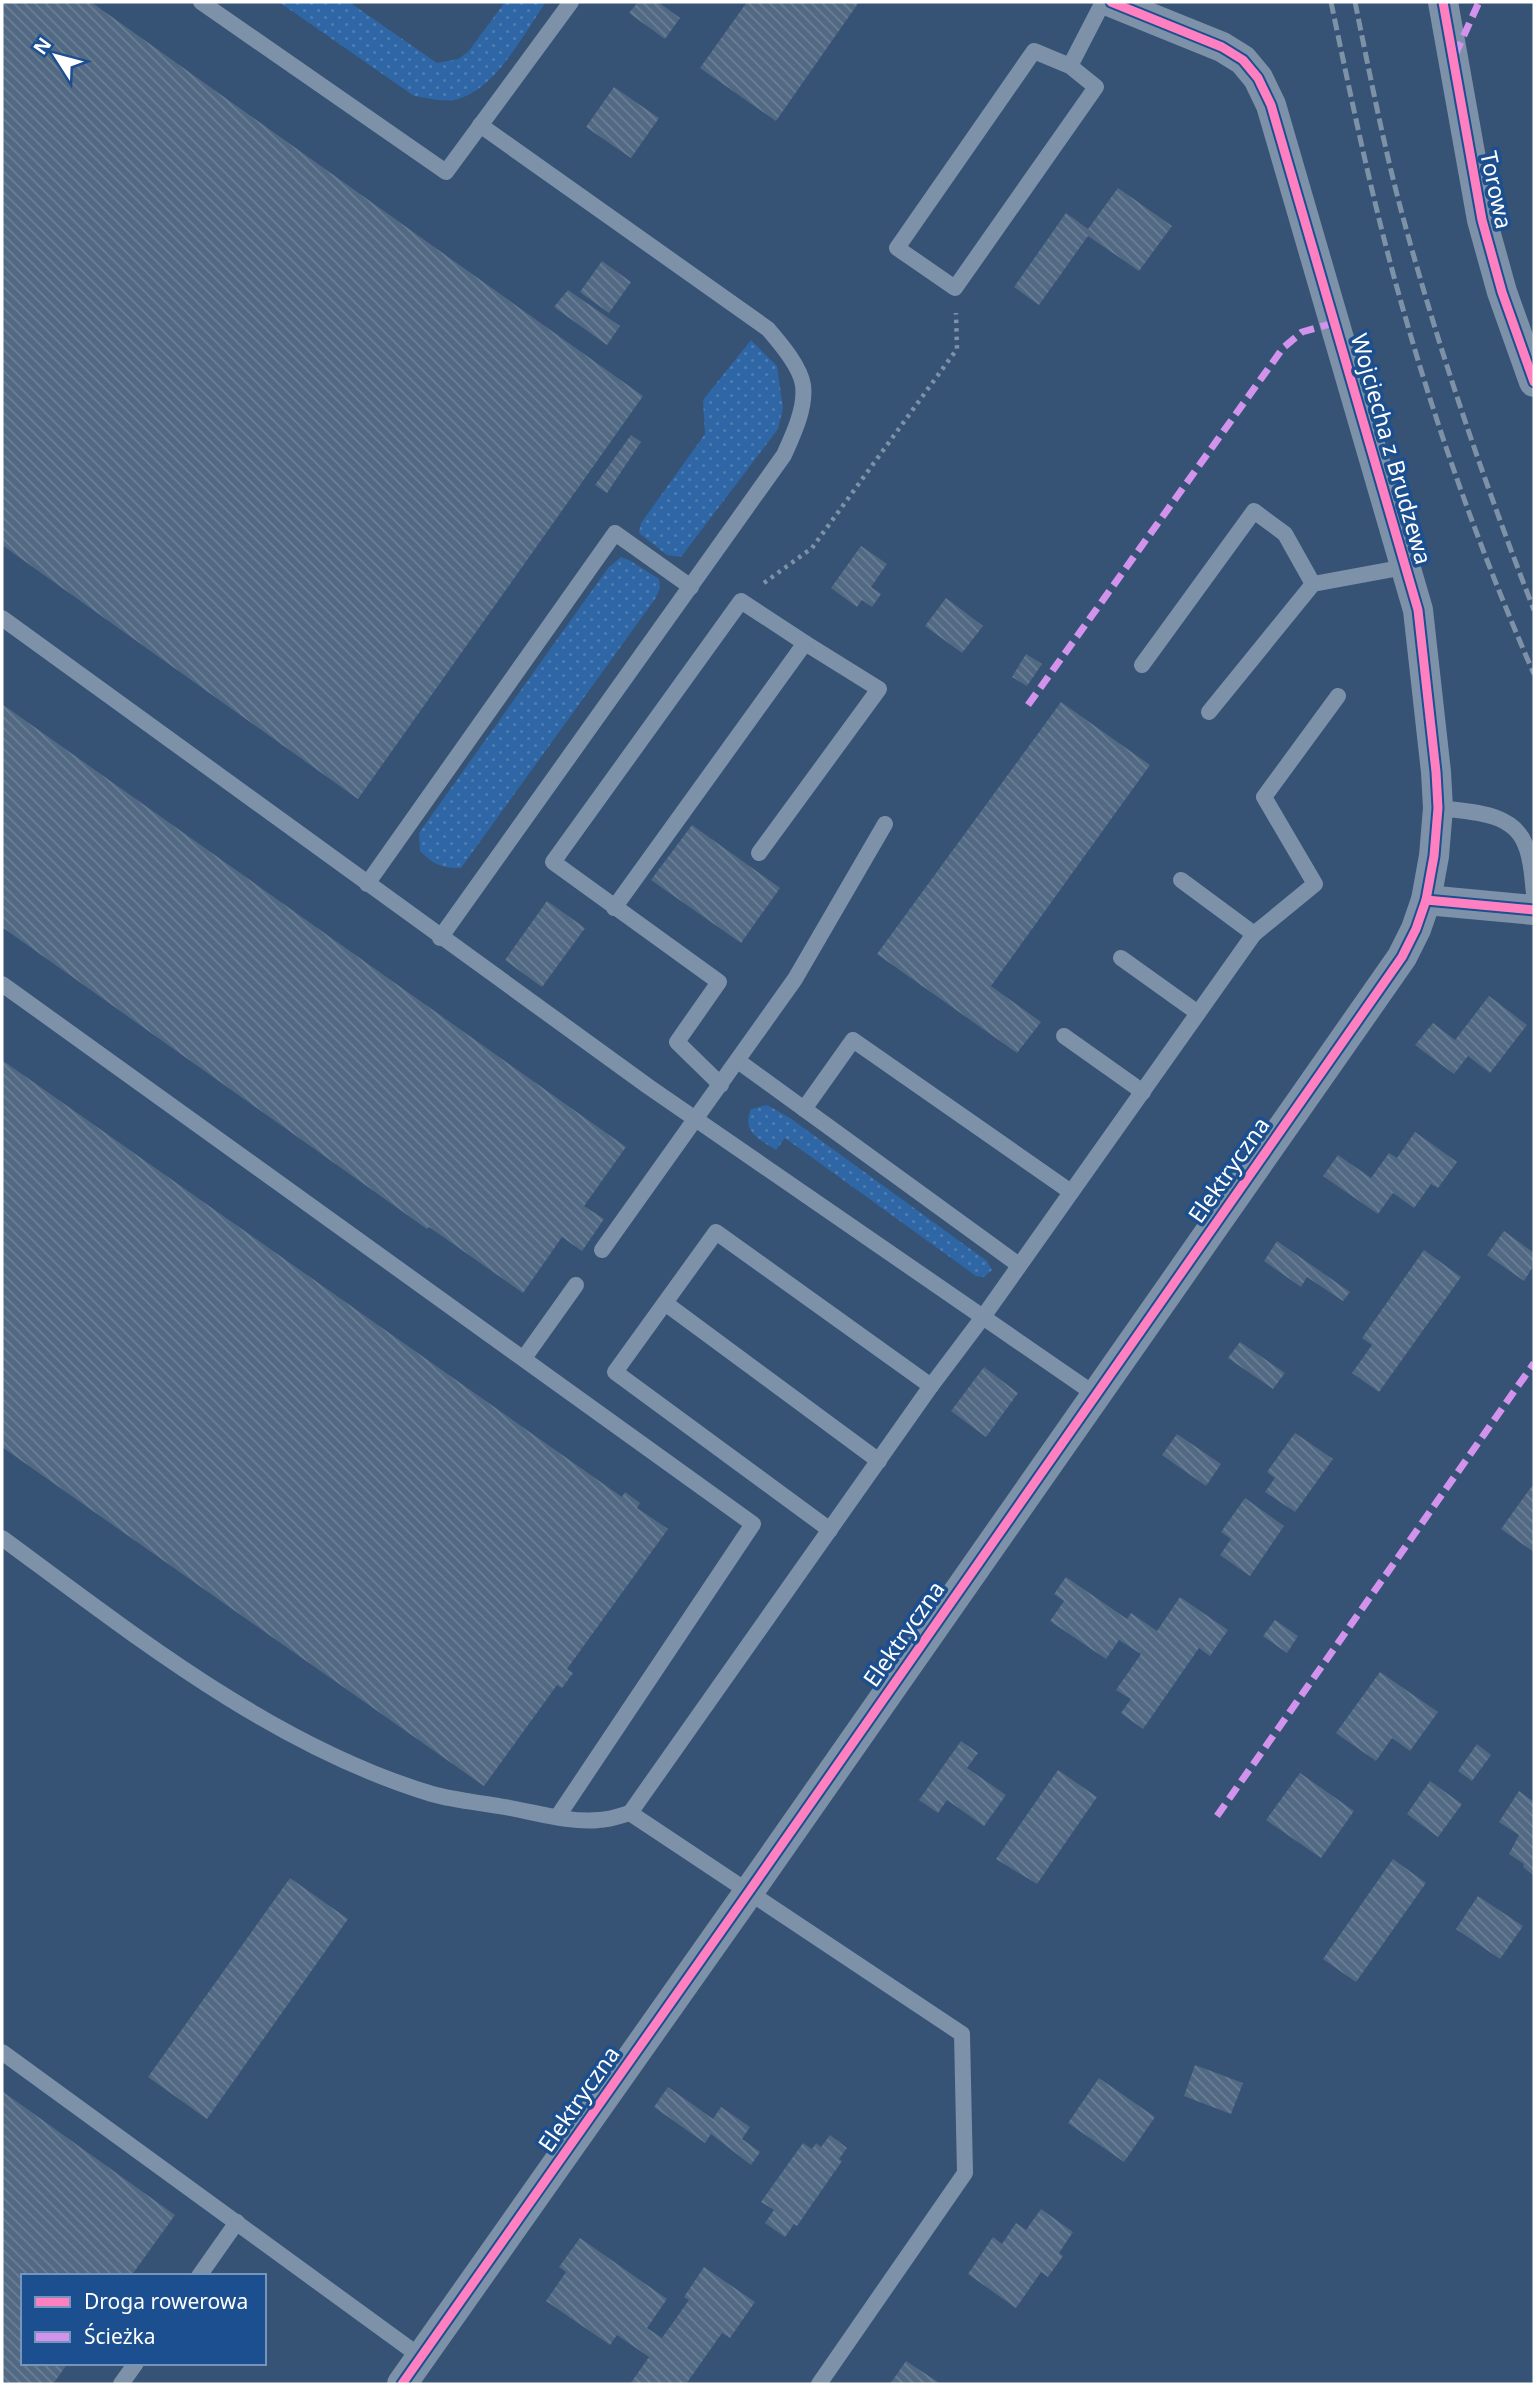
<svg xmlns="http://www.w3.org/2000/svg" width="1536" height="2386" font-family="'Noto Sans',sans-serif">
<defs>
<pattern id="green-dots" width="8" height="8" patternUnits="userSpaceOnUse" patternTransform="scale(1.75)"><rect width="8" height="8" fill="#2f66a5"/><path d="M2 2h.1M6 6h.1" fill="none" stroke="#4e7db2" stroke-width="1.8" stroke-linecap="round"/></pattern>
<pattern id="building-back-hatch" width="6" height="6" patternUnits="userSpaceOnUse" patternTransform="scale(1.75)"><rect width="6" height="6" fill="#526984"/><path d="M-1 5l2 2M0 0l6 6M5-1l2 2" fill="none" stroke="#6c8096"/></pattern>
</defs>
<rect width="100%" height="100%" fill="#365274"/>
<!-- green -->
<g fill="url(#green-dots)">
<path d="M279,2H349L437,63L458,59L468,52L505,2H546C524,33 497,88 458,99C445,103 428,98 414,96Z"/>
<path d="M751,340L777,366L783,408L778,429L681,557L667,555L639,533L641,523L705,434L703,400Z"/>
<path d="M621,557L629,560L659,579L660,588L655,599L461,868C442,869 433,864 420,851L419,833L608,568Z"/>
<path d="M767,1105L790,1118L987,1261L992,1270L984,1277L976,1276L785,1138L776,1150C759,1139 741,1132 751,1109Z"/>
</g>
<!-- building -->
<g fill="url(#building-back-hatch)">
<path d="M2,2H91L643,396L358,799L2,545Z"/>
<path d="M638,2H658L680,18L665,39L629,13Z"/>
<path d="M747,2H859L776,121L700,68Z"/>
<path d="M614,87L659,118L631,158L586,127Z"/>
<path d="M1118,188L1172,226L1139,271L1088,236L1039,305L1014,287L1066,213L1088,229Z"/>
<path d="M602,261L631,282L609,313L580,292Z"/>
<path d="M568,290L620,326L607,345L554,307Z"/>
<path d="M631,435L641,442L607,493L595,485Z"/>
<path d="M861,546L887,564L871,587L881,594L872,607L862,600L857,607L831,588Z"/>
<path d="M946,598L983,626L962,653L925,626Z"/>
<path d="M1026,654L1042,664L1027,686L1012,677Z"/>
<path d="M1061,702L1150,765L991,986L1041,1022L1017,1053L877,954Z"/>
<path d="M2,704L626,1147L584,1206L604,1219L582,1251L562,1237L523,1293L429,1227L427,1229L2,927Z"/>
<path d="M692,825L780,888L741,943L651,880Z"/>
<path d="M547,901L585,928L542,987L505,960Z"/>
<path d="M1489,996L1527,1025L1490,1073L1468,1056L1454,1074L1415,1045L1433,1023L1455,1040Z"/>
<path d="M2,1060L622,1497L625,1492L640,1503L637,1508L668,1529L567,1669L573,1673L562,1688L557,1685L484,1786L2,1447Z"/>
<path d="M1415,1132L1457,1162L1438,1188L1431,1184L1414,1208L1393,1193L1378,1214L1323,1176L1338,1155L1371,1178L1389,1153L1397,1158Z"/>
<path d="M1504,1231L1534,1253V1265L1524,1281L1487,1255Z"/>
<path d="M1277,1241L1350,1292L1343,1301L1307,1277L1301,1287L1264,1261Z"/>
<path d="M1424,1250L1461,1277L1379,1392L1352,1373L1372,1345L1362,1338Z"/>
<path d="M1240,1342L1285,1373L1273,1389L1228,1358Z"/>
<path d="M984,1367L1018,1393L986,1437L951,1411Z"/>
<path d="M1295,1433L1333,1459L1295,1512L1265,1492L1275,1478L1267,1472Z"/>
<path d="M1177,1434L1221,1464L1206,1486L1162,1455Z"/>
<path d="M1532,1486L1534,1488V1552L1501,1529Z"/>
<path d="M1245,1498L1284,1526L1250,1576L1220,1555L1231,1539L1221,1532Z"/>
<path d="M1066,1577L1127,1619L1131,1613L1157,1631L1180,1597L1228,1630L1210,1656L1199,1648L1143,1729L1121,1713L1131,1699L1116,1690L1141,1654L1119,1640L1106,1659L1050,1621L1064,1601L1054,1594Z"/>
<path d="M1275,1620L1298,1636L1287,1653L1263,1636Z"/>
<path d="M1380,1672L1438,1712L1410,1751L1392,1738L1376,1761L1336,1733Z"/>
<path d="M961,1741L978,1753L967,1768L1006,1795L984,1826L947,1800L938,1813L919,1800Z"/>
<path d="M1477,1744L1491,1755L1472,1781L1458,1771Z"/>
<path d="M1058,1770L1097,1797L1037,1884L996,1859Z"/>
<path d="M1300,1773L1354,1811L1321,1858L1266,1820Z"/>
<path d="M1430,1781L1462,1804L1438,1837L1407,1814Z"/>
<path d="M1519,1791L1534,1802V1876L1523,1867L1524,1864L1509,1854L1519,1835L1499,1822Z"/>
<path d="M1393,1859L1426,1883L1356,1982L1323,1959Z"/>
<path d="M290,1878L348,1919L207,2119L148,2077Z"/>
<path d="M1478,1896L1523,1926L1500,1959L1456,1929Z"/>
<path d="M1195,2065L1243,2083L1231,2114L1184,2096Z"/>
<path d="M1099,2078L1155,2117L1124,2162L1068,2123Z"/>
<path d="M668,2087L713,2119L721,2107L750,2127L742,2139L760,2152L751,2165L711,2134L705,2143L654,2107Z"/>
<path d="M2,2091L175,2215L131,2276H23V2363H68L53,2384H2Z"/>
<path d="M830,2135L847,2148L839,2159L842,2161L797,2226L794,2224L785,2237L765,2223L774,2210L761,2202L803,2143L812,2149L816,2143L821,2147Z"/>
<path d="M1041,2209L1073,2232L1059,2253L1063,2256L1048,2277L1041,2272L1016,2308L968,2274L993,2237L1002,2244L1016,2223L1026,2230Z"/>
<path d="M580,2238L667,2299L647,2328L662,2338L689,2300L684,2297L704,2267L755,2302L730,2338L722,2333L686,2384H630L649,2357L617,2335L610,2345L546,2301L566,2272L559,2267Z"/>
<path d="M906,2361L941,2384H890Z"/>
</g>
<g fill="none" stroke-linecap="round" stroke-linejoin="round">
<!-- path -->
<path stroke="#7d92a8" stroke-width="4.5" stroke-dasharray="3.5 5" stroke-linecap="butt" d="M764,583L812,548L957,349L956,313"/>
<!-- lane -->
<g stroke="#7d92a8" stroke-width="16">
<path d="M201,2L446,172L571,2"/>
<path d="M1034,51L1070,66L1096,87L955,288L897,248Z"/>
<path d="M1070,66L1103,2"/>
<path d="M2,618L649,1087L1096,1395"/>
<path d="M1142,665L1254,511L1285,534L1313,584"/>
<path d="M1209,712L1313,584L1405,567"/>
<path d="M1438,808C1468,812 1512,811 1525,844C1532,859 1532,878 1534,893"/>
<path d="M759,853L879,689L805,643"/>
<path d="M1181,880L1254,934"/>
<path d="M367,884L615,533L691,587"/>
<path d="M614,908L805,643L741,601L553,862L719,982L677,1042L721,1085"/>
<path d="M440,938L784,455C793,435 806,408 803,385C800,366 780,343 768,329L480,125"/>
<path d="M1121,958L1198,1013"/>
<path d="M2,984L753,1524L558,1816"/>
<path d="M1064,1036L1143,1092"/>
<path d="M738,1061L1019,1265"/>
<path d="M804,1109L853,1040L1071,1192"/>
<path d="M602,1250L795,979L885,824"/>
<path d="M665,1303L879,1461"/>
<path d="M524,1358L576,1285"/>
<path d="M830,1530L615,1372L716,1232L931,1386"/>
<path d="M2,1538C134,1635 273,1746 432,1794C457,1801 485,1803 510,1808C538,1813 571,1823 599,1820C609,1820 620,1816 630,1813L931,1386L983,1317L1254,934L1315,884L1264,797L1338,696"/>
<path d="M630,1813L962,2034L965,2173L819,2384"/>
<path d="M2,2052L421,2357"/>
<path d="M199,2276L237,2222"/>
<path d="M121,2384L136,2363"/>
</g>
<!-- street -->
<g stroke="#7d92a8" stroke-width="30">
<path d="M1443,2L1482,220L1502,292L1534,382"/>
<path d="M1426,900L1534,910"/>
<path d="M402,2384L748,1893L1402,957L1416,929L1426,900L1434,856L1438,808L1436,772L1418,610L1271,105L1258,78L1243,60L1222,47L1111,2"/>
</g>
<!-- rail -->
<g stroke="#7e92a7" stroke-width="5" stroke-dasharray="12 5" stroke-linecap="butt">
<path d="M1331,2C1353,107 1375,213 1405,316C1440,438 1483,558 1534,674"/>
<path d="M1355,2C1370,75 1384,148 1404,221C1440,353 1484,482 1534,610"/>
</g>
<!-- quiet -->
<g stroke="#d193ec" stroke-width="7" stroke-dasharray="14 7" stroke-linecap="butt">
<path d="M1455,55L1479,2"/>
<path d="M1028,705L1283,348L1302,332L1334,323"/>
<path d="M1217,1816L1534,1363"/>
</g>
<!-- cycleway casing -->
<g stroke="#1b4f8f" stroke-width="13">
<g id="cycleway">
<path d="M1443,2L1482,220L1502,292L1534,382"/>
<path d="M1426,900L1534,910"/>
<path d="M402,2384L748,1893L1402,957L1416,929L1426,900L1434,856L1438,808L1436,772L1418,610L1271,105L1258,78L1243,60L1222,47L1111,2"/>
</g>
</g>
<!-- cycleway -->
<use href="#cycleway" stroke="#ff80c0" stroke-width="9"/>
</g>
<g text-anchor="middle" stroke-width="7" stroke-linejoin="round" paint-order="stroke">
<!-- street labels -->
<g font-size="23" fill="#fff" stroke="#1b4f8f">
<text transform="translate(1496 190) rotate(78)" y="8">Torowa</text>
<text transform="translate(1391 449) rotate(74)" y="8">Wojciecha z Brudzewa</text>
<text transform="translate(1229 1170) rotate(-55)" y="8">Elektryczna</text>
<text transform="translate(904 1634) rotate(-55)" y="8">Elektryczna</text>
<text transform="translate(579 2099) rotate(-55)" y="8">Elektryczna</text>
</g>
</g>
<!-- border -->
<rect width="1536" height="2386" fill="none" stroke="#ffffff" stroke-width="7"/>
<!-- legend -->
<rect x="21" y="2274" width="245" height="91" fill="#1b4f8f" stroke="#7695bc" stroke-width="2"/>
<rect x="35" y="2297" width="35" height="10" fill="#ff80c0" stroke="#7695bc" stroke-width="2"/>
<text x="84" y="2309" font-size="21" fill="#ffffff">Droga rowerowa</text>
<rect x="35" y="2332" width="35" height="10" fill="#d193ec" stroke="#7695bc" stroke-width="2"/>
<text x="84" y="2344" font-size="21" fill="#ffffff">Ścieżka</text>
<!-- north arrow -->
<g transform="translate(56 56) rotate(306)" stroke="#1b4f8f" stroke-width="5" paint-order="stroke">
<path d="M0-5L12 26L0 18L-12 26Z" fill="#ffffff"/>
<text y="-10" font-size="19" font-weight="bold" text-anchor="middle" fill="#ffffff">N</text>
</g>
</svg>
